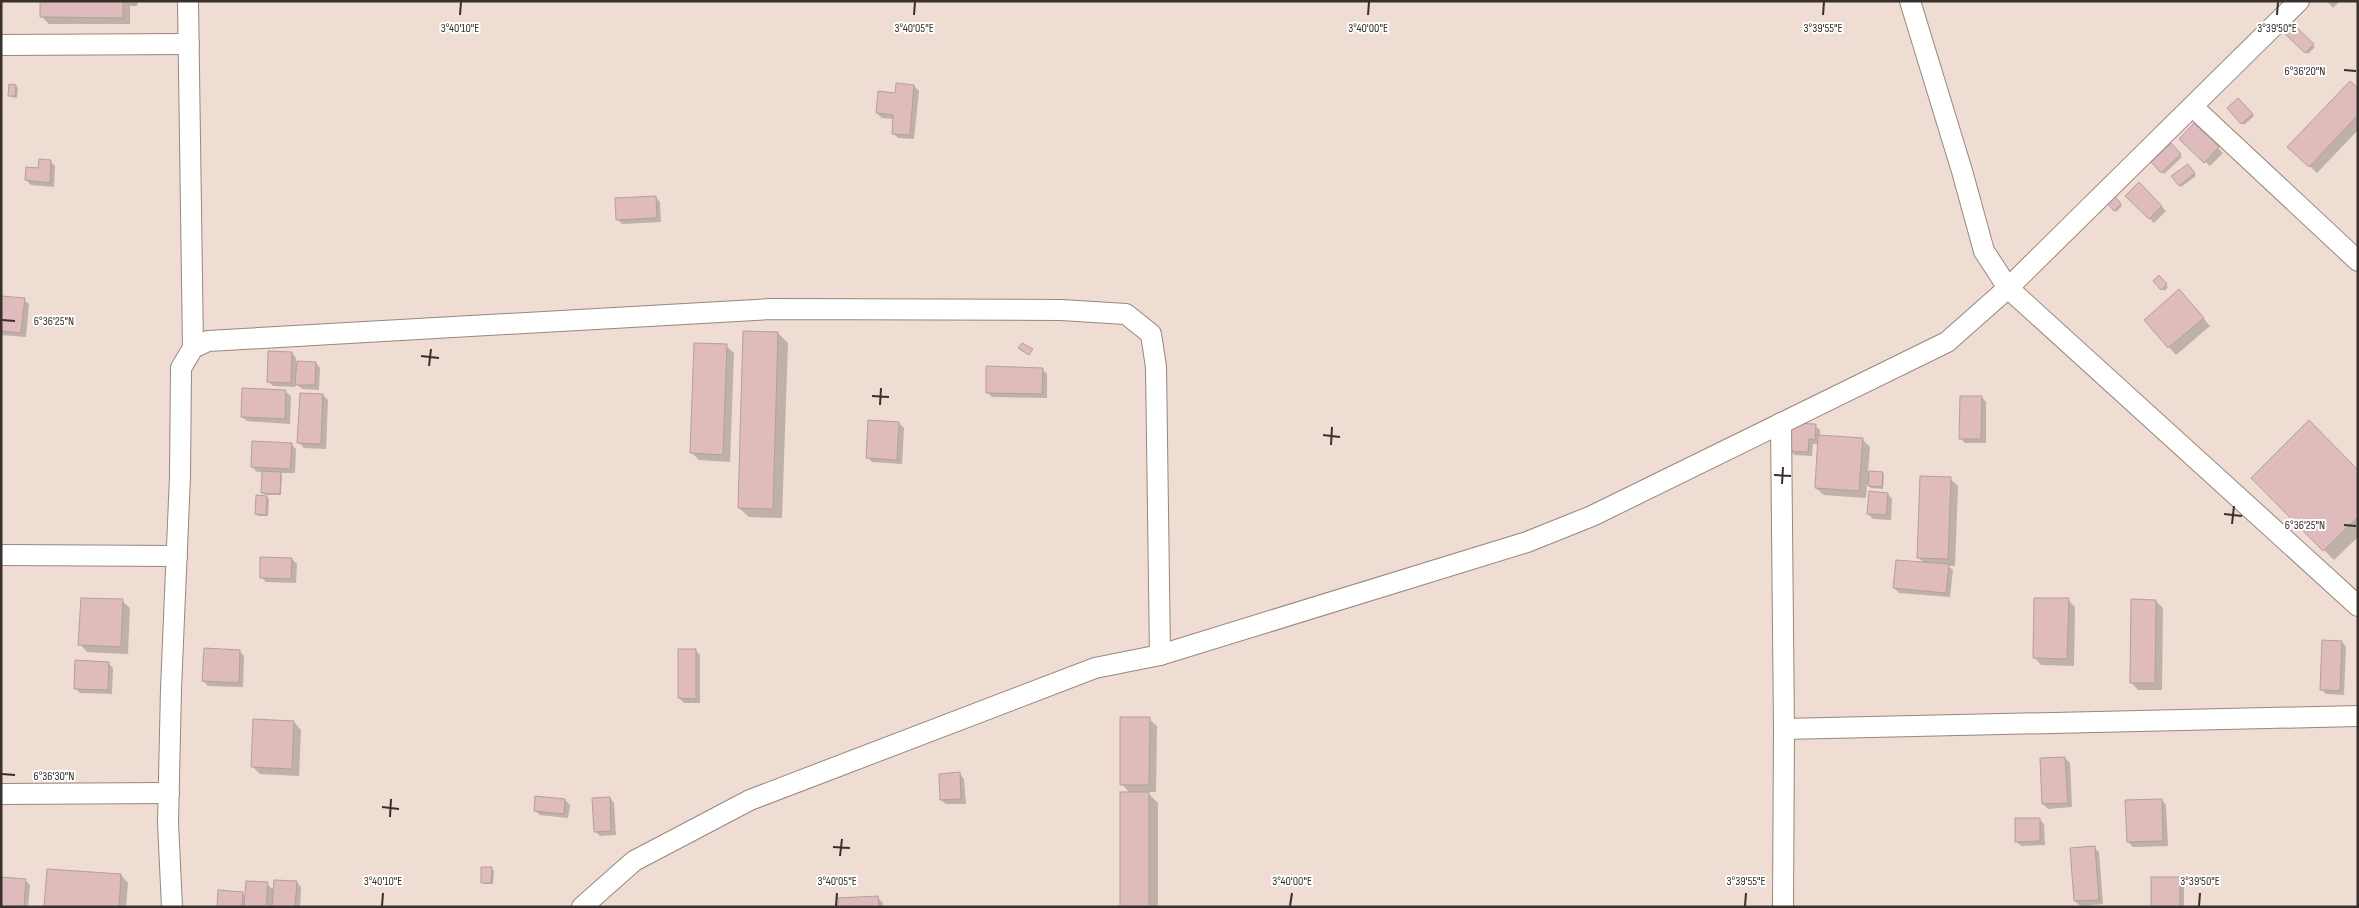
<svg xmlns="http://www.w3.org/2000/svg" width="2359" height="908" font-family="'Sofia Sans Condensed',sans-serif">
<rect width="100%" height="100%" fill="#efdcd2"/>
<!-- shadow -->
<g fill="#0003">
<path d="M42,1H138L137,6H130V24H49L42,17Z"/>
<path d="M2327,1H2340L2333,8Z"/>
<path d="M2292,25L2315,47L2308,54L2285,32Z"/>
<path d="M16,86L18,88L17,98L11,97L9,95Z"/>
<path d="M914,86L919,91L914,139L898,138L893,133L894,119L882,118L877,113L896,94Z"/>
<path d="M2358,90V130L2317,173L2289,147Z"/>
<path d="M2238,100L2254,116L2244,125L2228,108Z"/>
<path d="M2194,125L2223,153L2210,166L2185,144Z"/>
<path d="M2171,145L2182,157L2164,174L2153,162Z"/>
<path d="M50,161L55,166L54,187L31,185L26,180Z"/>
<path d="M2190,167L2196,176L2181,187L2179,185Z"/>
<path d="M2139,184L2166,211L2154,223L2127,196Z"/>
<path d="M2114,197L2122,206L2116,212L2108,202Z"/>
<path d="M656,198L660,202L661,222L622,224L617,219Z"/>
<path d="M2159,277L2168,287L2164,291L2155,281Z"/>
<path d="M1,297L24,300L29,304L26,337L1,335Z"/>
<path d="M2186,298L2210,326L2176,355L2145,320Z"/>
<path d="M778,333L788,343L782,518L749,517L739,508Z"/>
<path d="M726,346L734,353L730,462L699,460L692,453Z"/>
<path d="M292,353L296,358V362L316,363L320,368L319,390L302,389L295,383V387L273,386L268,381Z"/>
<path d="M1042,369L1047,374V398L992,397L987,392Z"/>
<path d="M286,392L291,396L290,424L247,421L242,417Z"/>
<path d="M323,395L328,400L326,449L304,448L299,443Z"/>
<path d="M1982,397L1986,402V443H1965L1960,438Z"/>
<path d="M899,423L904,428L902,464L872,462L868,458Z"/>
<path d="M1815,426L1820,430V437L1863,440L1870,447L1868,472L1882,473L1884,475L1883,489L1871,488L1867,484L1866,498L1824,495L1816,488L1819,444H1813L1812,456L1795,455L1790,451Z"/>
<path d="M291,444L296,449L295,473H280L282,475L281,495H265L263,493L264,472H257L252,467Z"/>
<path d="M2358,471V537L2334,560L2253,478Z"/>
<path d="M1950,479L1958,486L1955,566H1948L1953,570L1950,597L1899,593L1894,588L1924,563L1918,557Z"/>
<path d="M1888,494L1892,499L1891,520L1873,519L1868,514Z"/>
<path d="M267,497L269,499L268,516H258L256,514Z"/>
<path d="M292,559L297,564L296,583L266,582L261,577Z"/>
<path d="M2068,600L2075,607L2074,666L2041,665L2034,657Z"/>
<path d="M122,601L130,608L128,654L87,652L80,644Z"/>
<path d="M2156,601L2163,608L2162,690H2138L2131,682Z"/>
<path d="M2342,642L2346,647L2344,695L2326,694L2321,689Z"/>
<path d="M696,651L700,655V703H684L679,698Z"/>
<path d="M240,652L244,656L243,687L208,686L203,681Z"/>
<path d="M108,663L113,668L112,694L80,693L75,688Z"/>
<path d="M1149,719L1157,726L1156,792H1147L1158,803V907H1121L1130,793L1122,784Z"/>
<path d="M294,722L301,730L299,776L260,774L252,766Z"/>
<path d="M2065,758L2070,763L2072,807L2048,809L2043,804Z"/>
<path d="M960,774L964,779L966,804H946L941,800Z"/>
<path d="M610,798L614,803L616,835L600,836L595,831Z"/>
<path d="M565,800L570,805L568,818L540,815L535,811Z"/>
<path d="M2162,800L2166,805L2168,846L2133,847L2128,842Z"/>
<path d="M2039,819L2044,824L2045,845L2021,846L2016,841Z"/>
<path d="M2094,848L2099,852L2103,904L2080,906L2075,901Z"/>
<path d="M491,868L494,871L493,884H484L482,882Z"/>
<path d="M121,875L128,883L126,907H45Z"/>
<path d="M2179,878L2184,883V907H2152Z"/>
<path d="M25,880L30,885L28,907H1Z"/>
<path d="M297,882L301,887L300,907H218L242,893L246,897L267,884L274,890Z"/>
<path d="M878,898L883,903V907H840Z"/>
</g>
<!-- building -->
<g fill="#dfbbbb" stroke="#b49f9f">
<path d="M40,1H123V18L40,17Z"/>
<path d="M2292,23L2314,44L2305,53L2283,32Z"/>
<path d="M2350,81L2358,88V115L2309,167L2287,147Z"/>
<path d="M896,83L914,85L910,135L892,134L893,115L876,113L878,91L895,93Z"/>
<path d="M9,84L16,85L15,96H8Z"/>
<path d="M2238,98L2253,114L2241,124L2227,108Z"/>
<path d="M2194,123L2219,147L2204,163L2179,139Z"/>
<path d="M2171,143L2181,154L2161,173L2151,162Z"/>
<path d="M39,159L51,160L50,183L25,180L26,167L38,168Z"/>
<path d="M2188,164L2195,173L2179,186L2171,176Z"/>
<path d="M2139,182L2162,206L2149,219L2125,196Z"/>
<path d="M2114,195L2121,204L2114,211L2106,202Z"/>
<path d="M656,196L657,218L616,220L615,198Z"/>
<path d="M2159,275L2167,284L2161,290L2153,281Z"/>
<path d="M2179,289L2204,318L2168,348L2144,320Z"/>
<path d="M1,296L25,298L21,333L1,331Z"/>
<path d="M743,331L778,332L773,509L738,508Z"/>
<path d="M694,343L727,344L723,455L690,453Z"/>
<path d="M1022,343L1033,349L1029,355L1018,348Z"/>
<path d="M268,351L292,352L291,383L267,382Z"/>
<path d="M297,361L316,362L315,385H295Z"/>
<path d="M986,366L1043,368L1042,394L986,393Z"/>
<path d="M242,388L286,390L285,419L241,417Z"/>
<path d="M300,393L323,394L321,444L297,443Z"/>
<path d="M1960,396H1982L1981,439H1959Z"/>
<path d="M868,420L899,422L897,460L866,458Z"/>
<path d="M2309,420L2358,470V517L2323,551L2251,478Z"/>
<path d="M1790,423L1816,424L1815,440L1809,439L1808,452L1789,451Z"/>
<path d="M1818,435L1863,438L1859,491L1815,488Z"/>
<path d="M252,441L292,443L290,469L251,467Z"/>
<path d="M262,471L281,472L280,494L261,493Z"/>
<path d="M1869,471L1883,472L1882,487L1868,486Z"/>
<path d="M1920,476L1951,477L1948,559L1917,558Z"/>
<path d="M1869,491L1888,493L1886,515L1867,514Z"/>
<path d="M256,495L267,496L266,515L255,514Z"/>
<path d="M260,557L292,558L291,579L260,578Z"/>
<path d="M1896,560L1949,564L1946,593L1893,588Z"/>
<path d="M81,598L123,599L121,647L78,645Z"/>
<path d="M2034,598H2069L2067,659L2033,658Z"/>
<path d="M2131,599L2156,600L2155,683H2130Z"/>
<path d="M2322,640L2342,641L2340,691L2320,690Z"/>
<path d="M204,648L240,650L239,683L202,681Z"/>
<path d="M678,649H696V699L678,698Z"/>
<path d="M75,660L109,662L108,690L74,689Z"/>
<path d="M1120,717H1150L1149,785H1120Z"/>
<path d="M253,719L294,721L292,769L251,767Z"/>
<path d="M2065,757L2068,803L2042,804L2040,758Z"/>
<path d="M960,772L961,799L940,800L939,774Z"/>
<rect x="1120" y="792" width="29" height="115"/>
<path d="M535,796L565,799L564,814L534,811Z"/>
<path d="M610,797L611,831L594,832L592,798Z"/>
<path d="M2162,799L2163,841L2127,842L2125,800Z"/>
<path d="M2015,818H2040V841L2015,842Z"/>
<path d="M2095,846L2099,900L2074,901L2070,848Z"/>
<path d="M481,867H492L491,883H481Z"/>
<path d="M47,869L121,874L119,907H44Z"/>
<path d="M1,877L26,879L24,907H1Z"/>
<rect x="2151" y="877" width="29" height="30"/>
<path d="M274,880L297,881L295,907H272Z"/>
<path d="M246,881L268,882L266,907H244Z"/>
<path d="M218,890L243,892L242,907H217Z"/>
<path d="M878,896L879,907H838V898Z"/>
</g>
<g fill="none" stroke-linecap="round" stroke-linejoin="round">
<!-- minor casing -->
<g stroke="#98877e" stroke-width="22">
<g id="minor">
<path d="M1910,1L1962,171L1984,251L2008,288L2358,606"/>
<path d="M1,45L189,44"/>
<path d="M2193,107L2358,261"/>
<path d="M193,348L208,341L771,309L1061,310L1126,314L1151,334L1156,367L1160,655"/>
<path d="M1781,423L1784,729L1783,907"/>
<path d="M1,555L177,556"/>
<path d="M1784,729L2358,716"/>
<path d="M1,794L169,793"/>
<path d="M172,907L168,823L171,689L180,476L181,368L193,348L188,1"/>
<path d="M582,907L634,861L750,800L1095,668L1160,655L1527,542L1592,516L1947,342L2008,288L2299,1"/>
</g>
</g>
<!-- minor -->
<use href="#minor" stroke="#fff" stroke-width="20"/>
</g>
<!-- ticks -->
<path fill="none" stroke="#37302c" stroke-width="2" d="M460,15L461,2M914,15L915,2M1368,15L1369,2M1823,15L1824,2M2277,15L2278,2M2344,70L2356,71M2,320L15,321M421,356L439,358M429,366L431,349M872,396L889,397M880,405L881,388M1323,435L1340,437M1331,445L1332,427M1774,475L1791,476M1782,484L1783,467M2224,514L2242,516M2232,524L2234,506M2344,525L2356,526M2,774L15,775M382,807L399,809M390,817L391,799M833,847L850,848M840,856L842,839M382,906L383,893M836,906L837,893M1290,906L1292,893M1745,906L1746,893M2199,906L2200,893"/>
<g font-size="12" text-anchor="middle" fill="#37302c" stroke="#fff" stroke-width="4" stroke-linejoin="round" paint-order="stroke">
<text x="460" y="32">3°40'10"E</text>
<text x="914" y="32">3°40'05"E</text>
<text x="1368" y="32">3°40'00"E</text>
<text x="1823" y="32">3°39'55"E</text>
<text x="2277" y="32">3°39'50"E</text>
<text x="2305" y="75">6°36'20"N</text>
<text x="54" y="325">6°36'25"N</text>
<text x="2305" y="529">6°36'25"N</text>
<text x="54" y="780">6°36'30"N</text>
<text x="383" y="885">3°40'10"E</text>
<text x="837" y="885">3°40'05"E</text>
<text x="1292" y="885">3°40'00"E</text>
<text x="1746" y="885">3°39'55"E</text>
<text x="2200" y="885">3°39'50"E</text>
</g>
<!-- border -->
<rect width="2359" height="908" fill="none" stroke="#37302c" stroke-width="5"/>
</svg>
